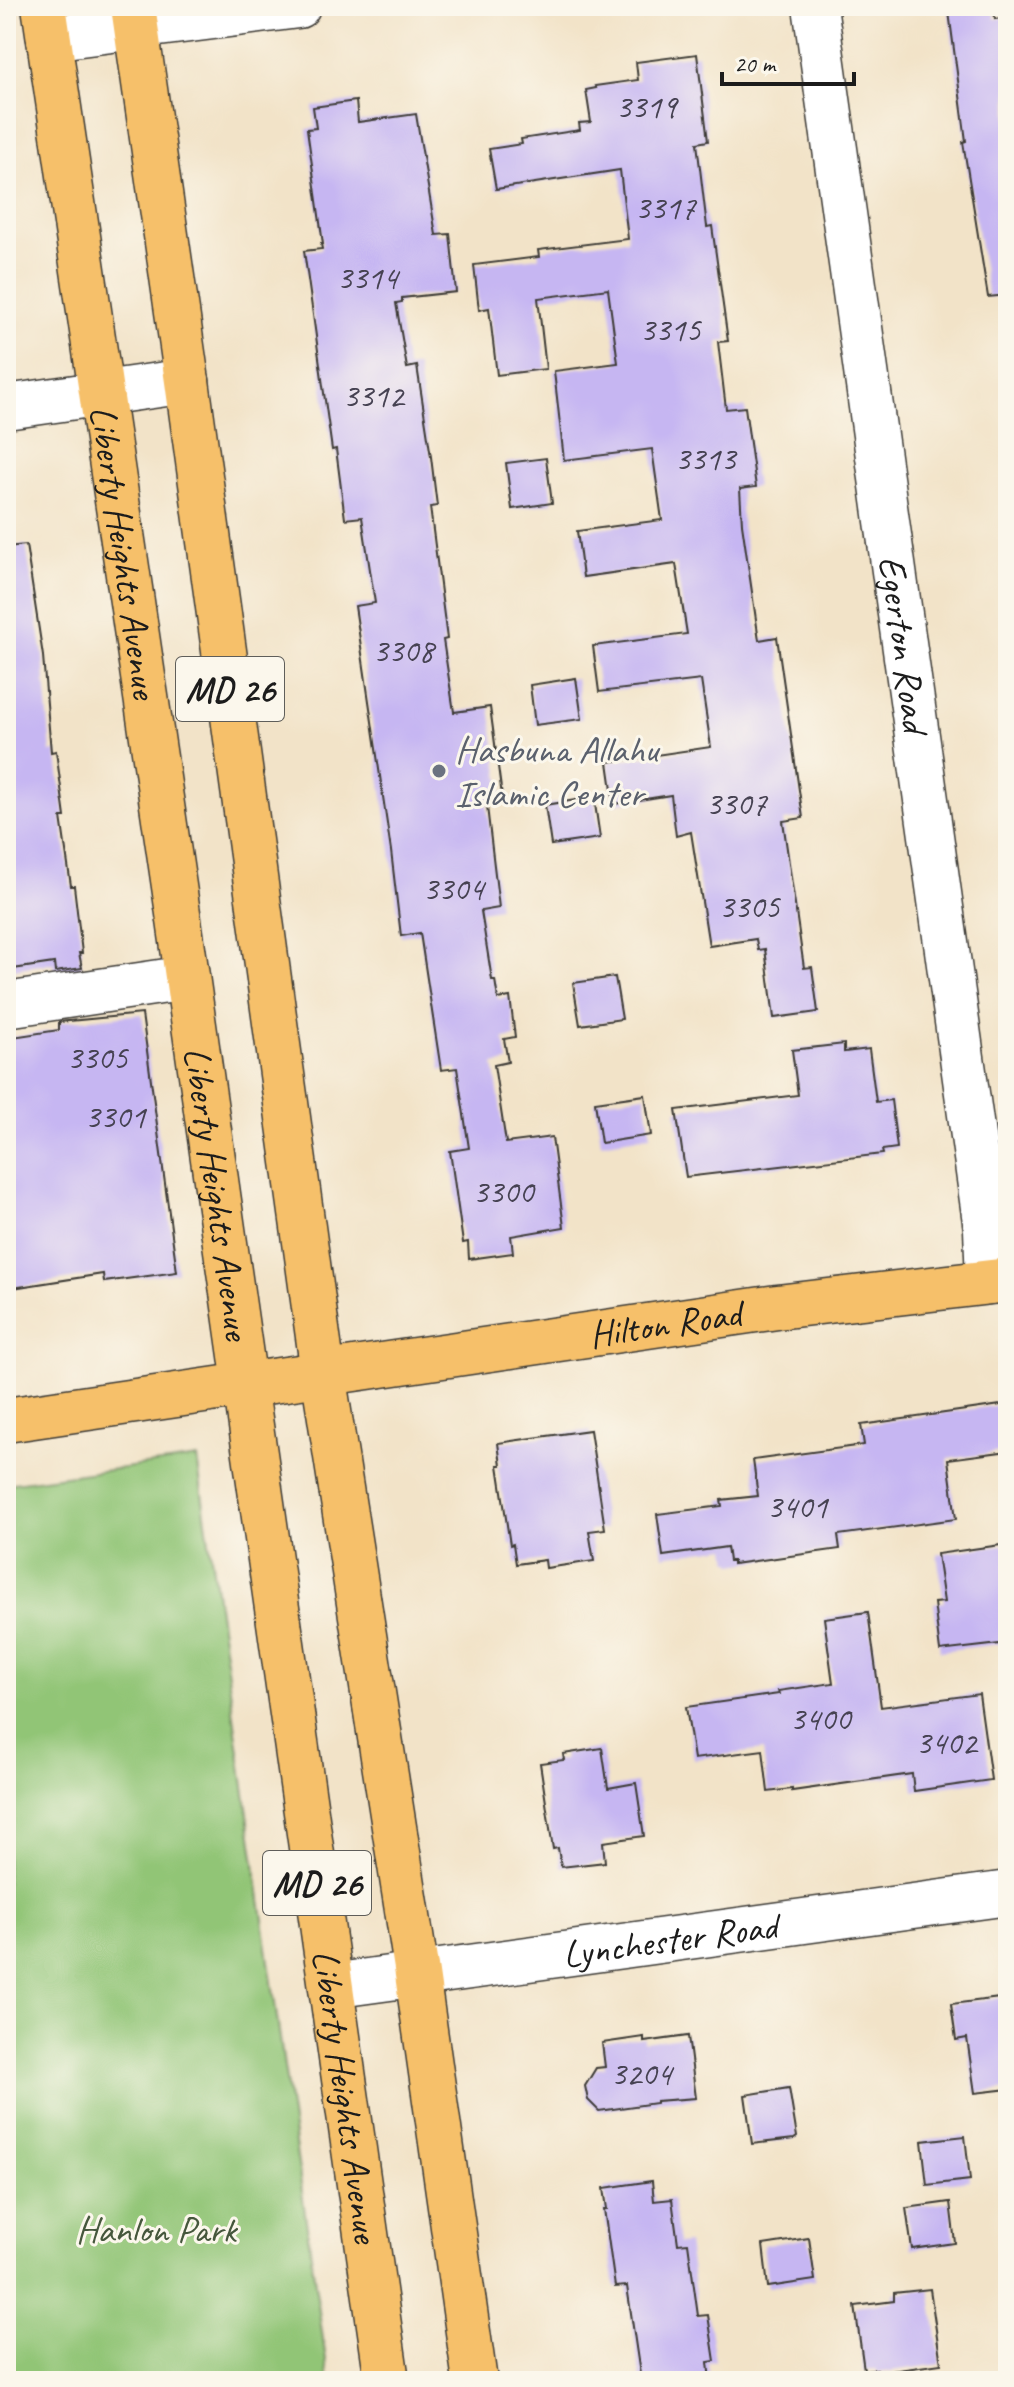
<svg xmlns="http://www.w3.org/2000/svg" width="1014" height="2387" font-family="Caveat,sans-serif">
<rect width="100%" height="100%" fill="#fbf7ec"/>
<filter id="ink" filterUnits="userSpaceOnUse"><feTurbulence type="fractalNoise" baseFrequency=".0125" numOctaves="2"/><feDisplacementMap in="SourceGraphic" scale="16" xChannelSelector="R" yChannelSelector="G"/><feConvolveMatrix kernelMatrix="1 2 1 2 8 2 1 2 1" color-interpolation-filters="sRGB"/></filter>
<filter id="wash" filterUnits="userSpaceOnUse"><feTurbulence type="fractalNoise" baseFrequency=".006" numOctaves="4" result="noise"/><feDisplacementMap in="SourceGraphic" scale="32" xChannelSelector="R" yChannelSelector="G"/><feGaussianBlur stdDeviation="1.8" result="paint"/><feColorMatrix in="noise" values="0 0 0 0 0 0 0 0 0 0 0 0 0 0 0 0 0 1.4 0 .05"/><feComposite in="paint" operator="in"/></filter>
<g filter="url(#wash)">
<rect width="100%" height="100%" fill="#f2e3c8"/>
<!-- green -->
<path fill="#91c576" stroke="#567049" stroke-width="2" d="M197,1458L329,2381H6V1484Z"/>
<g id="blocks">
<!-- building -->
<g fill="#c6b6f2">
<path d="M994,7L995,19L1008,17V295L988,297L963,142L966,141L949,12Z"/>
<path d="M697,54L708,141L697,143L707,227L712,226L728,341L718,342L726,409L745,407L756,487L740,489L742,524L759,640L777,637L803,818L783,821L804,968L812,967L818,1012L774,1018L765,949L758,950L756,939L709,946L691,832L676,836L671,795L614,804L608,762L711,747L701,680L599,692L593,646L687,634L676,564L583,577L577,531L662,520L652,449L564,460L554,371L618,363L608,289L538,298L546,369L497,375L489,308L479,310L474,265L539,257L538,250L628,239L620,170L496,189L489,149L522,144L521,139L580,130L579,123L591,122L586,90L596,88L595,86L638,80L636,62Z"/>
<path d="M356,101L358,122L416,114L436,235L450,234L456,292L402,298V302L396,303L407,368L417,366L431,457L437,506L430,507L447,639L443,640L454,712L490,707L502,796L486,798L499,908L481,911L492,980H495L498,999L510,997L515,1037L504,1039L508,1062L494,1065L506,1143L552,1137L564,1227L511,1236L513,1253L469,1259L468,1242L463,1243L450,1151L469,1148L457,1068L441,1070L420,933L401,936L391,851L355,606L375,603L362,517L345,519L336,449L332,450L304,251L322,249L321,244H323L307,129L316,128L313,107Z"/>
<path d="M546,458L552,503L512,509L506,463Z"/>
<path d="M26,545L43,656L51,752L56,751L65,817H61L71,886H74L82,953H79L82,968L55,972L54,963L6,970V547Z"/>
<path d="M576,678L582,719L535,725L530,685Z"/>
<path d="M594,797L600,838L551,845L545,805Z"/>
<path d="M615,977L622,1019L580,1025L573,983Z"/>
<path d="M142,1014L177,1272L104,1282L103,1274L6,1289V1038L59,1030V1022Z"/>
<path d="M844,1044V1052L869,1049L876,1102L891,1100L897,1148L882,1150L883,1154L686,1177L676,1110L798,1095L792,1050Z"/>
<path d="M645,1095L651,1135L601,1143L595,1102Z"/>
<path d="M1008,1404V1451L948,1459L956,1519L838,1535L840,1549L733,1564V1561H729L727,1547L663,1556L657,1514L722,1506L721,1500L758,1496L753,1460L864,1445L861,1425Z"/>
<path d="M590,1430L605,1529L589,1531L594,1561L546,1568L545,1560L516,1564L513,1544L510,1545L498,1465H501L498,1443Z"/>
<path d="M1008,1544V1643L940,1651L934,1603L944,1602L937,1554Z"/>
<path d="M868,1612L881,1707L979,1694L991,1780L914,1791L912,1774L792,1791V1789L768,1792L763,1750L694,1759L686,1707L779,1694L778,1691L833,1683L824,1618Z"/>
<path d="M602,1748L608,1788L636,1783L644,1836L603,1842L605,1862L561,1867L558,1848L553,1849L540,1763L564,1760L563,1754Z"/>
<path d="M1008,1997V2089L975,2093L967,2038L956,2040L951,2004Z"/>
<path d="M688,2036L696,2098L656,2101V2103L599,2111L588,2100L585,2086L596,2068L605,2067L602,2043L644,2037V2042Z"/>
<path d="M789,2088L797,2137L794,2139L752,2144L745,2095Z"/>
<path d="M965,2136L970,2180L927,2185L922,2141Z"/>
<path d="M652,2181L654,2201L672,2199L678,2244L688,2243L698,2316L708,2315L715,2361L708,2362L710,2381H641L627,2286L615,2287L604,2209H607L604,2188Z"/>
<path d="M950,2202L955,2243L912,2249L906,2208Z"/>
<path d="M809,2238L815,2280L768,2287L763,2245Z"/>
<path d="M930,2289L941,2364L877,2373V2369L864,2370L855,2306L894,2301V2293Z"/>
</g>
</g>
</g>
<g filter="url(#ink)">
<use href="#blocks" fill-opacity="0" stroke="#3c3a36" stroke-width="2"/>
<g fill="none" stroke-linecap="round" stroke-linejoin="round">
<!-- minor casing -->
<g stroke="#3c3a36" stroke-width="47">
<g id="minor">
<path id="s1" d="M815,6L986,1229L988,1282"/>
<path d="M49,38L298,6"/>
<path d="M6,407L187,381"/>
<path d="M6,1005L187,978"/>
<path id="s2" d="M331,1986L1008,1893"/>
</g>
</g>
<!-- major casing -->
<g stroke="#3c3a36" stroke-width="47">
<g id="major">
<path id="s3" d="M44,6L179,920L387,2381"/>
<path d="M133,6L187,381L323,1373L417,1974L475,2381"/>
<path id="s4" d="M6,1420L777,1307L1008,1280"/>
</g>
</g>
<!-- minor -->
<use href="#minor" stroke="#fff" stroke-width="44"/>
<!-- major -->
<use href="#major" stroke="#f6c06b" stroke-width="44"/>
</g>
</g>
<!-- markers -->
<circle fill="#6b7280" stroke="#fbf7ec" stroke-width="3" cx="439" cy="771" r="8"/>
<g text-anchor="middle" stroke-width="6" stroke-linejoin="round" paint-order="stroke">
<!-- number labels -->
<g font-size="34" fill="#464252">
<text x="646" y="118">3319</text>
<text x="665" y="219">3317</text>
<text x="367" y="289">3314</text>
<text x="670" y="341">3315</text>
<text x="373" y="407">3312</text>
<text x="705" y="470">3313</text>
<text x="403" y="662">3308</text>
<text x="736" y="815">3307</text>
<text x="453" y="900">3304</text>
<text x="749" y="918">3305</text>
<text x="97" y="1069">3305</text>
<text x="115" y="1128">3301</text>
<text x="503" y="1203">3300</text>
<text x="797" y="1518">3401</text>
<text x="820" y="1730">3400</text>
<text x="946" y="1754">3402</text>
<text x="641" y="2085">3204</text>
</g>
<!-- shield labels -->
<g fill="#fbf7ec" stroke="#5f5e5a" stroke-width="2">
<rect x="176" y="657" width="108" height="64" rx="6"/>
<rect x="263" y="1851" width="108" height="64" rx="6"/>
</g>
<g font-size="36" font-weight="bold" fill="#1c1c1c">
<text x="230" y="702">MD 26</text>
<text x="317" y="1896">MD 26</text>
</g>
<!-- street labels -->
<g font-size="38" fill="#1c1c1c" stroke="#fbf7ec">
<text dy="13" stroke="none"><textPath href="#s3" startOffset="552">Liberty Heights Avenue</textPath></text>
<text dy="13" stroke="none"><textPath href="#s1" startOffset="644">Egerton Road</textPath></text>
<text dy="13" stroke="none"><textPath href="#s3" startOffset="1200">Liberty Heights Avenue</textPath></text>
<text dy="13" stroke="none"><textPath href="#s4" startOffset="666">Hilton Road</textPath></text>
<text dy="13" stroke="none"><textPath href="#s2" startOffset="342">Lynchester Road</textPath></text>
<text dy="13" stroke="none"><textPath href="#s3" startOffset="2112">Liberty Heights Avenue</textPath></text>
</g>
<!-- worship labels -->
<g font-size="38" fill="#5b616d" stroke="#fbf7ec" text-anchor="start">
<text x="455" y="762">Hasbuna Allahu<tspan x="455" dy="44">Islamic Center</tspan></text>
</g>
<!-- park labels -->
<g font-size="38" fill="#45573c" stroke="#fbf7ec">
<text x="156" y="2242">Hanlon Park</text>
</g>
</g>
<!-- margin -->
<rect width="1014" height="2387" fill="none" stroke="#fbf7ec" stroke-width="32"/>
<!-- scale -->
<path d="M722 72v12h132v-12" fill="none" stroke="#1c1c1c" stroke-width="4"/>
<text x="734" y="72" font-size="24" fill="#1c1c1c" stroke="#fbf7ec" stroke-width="6" paint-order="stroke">20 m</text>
</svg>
